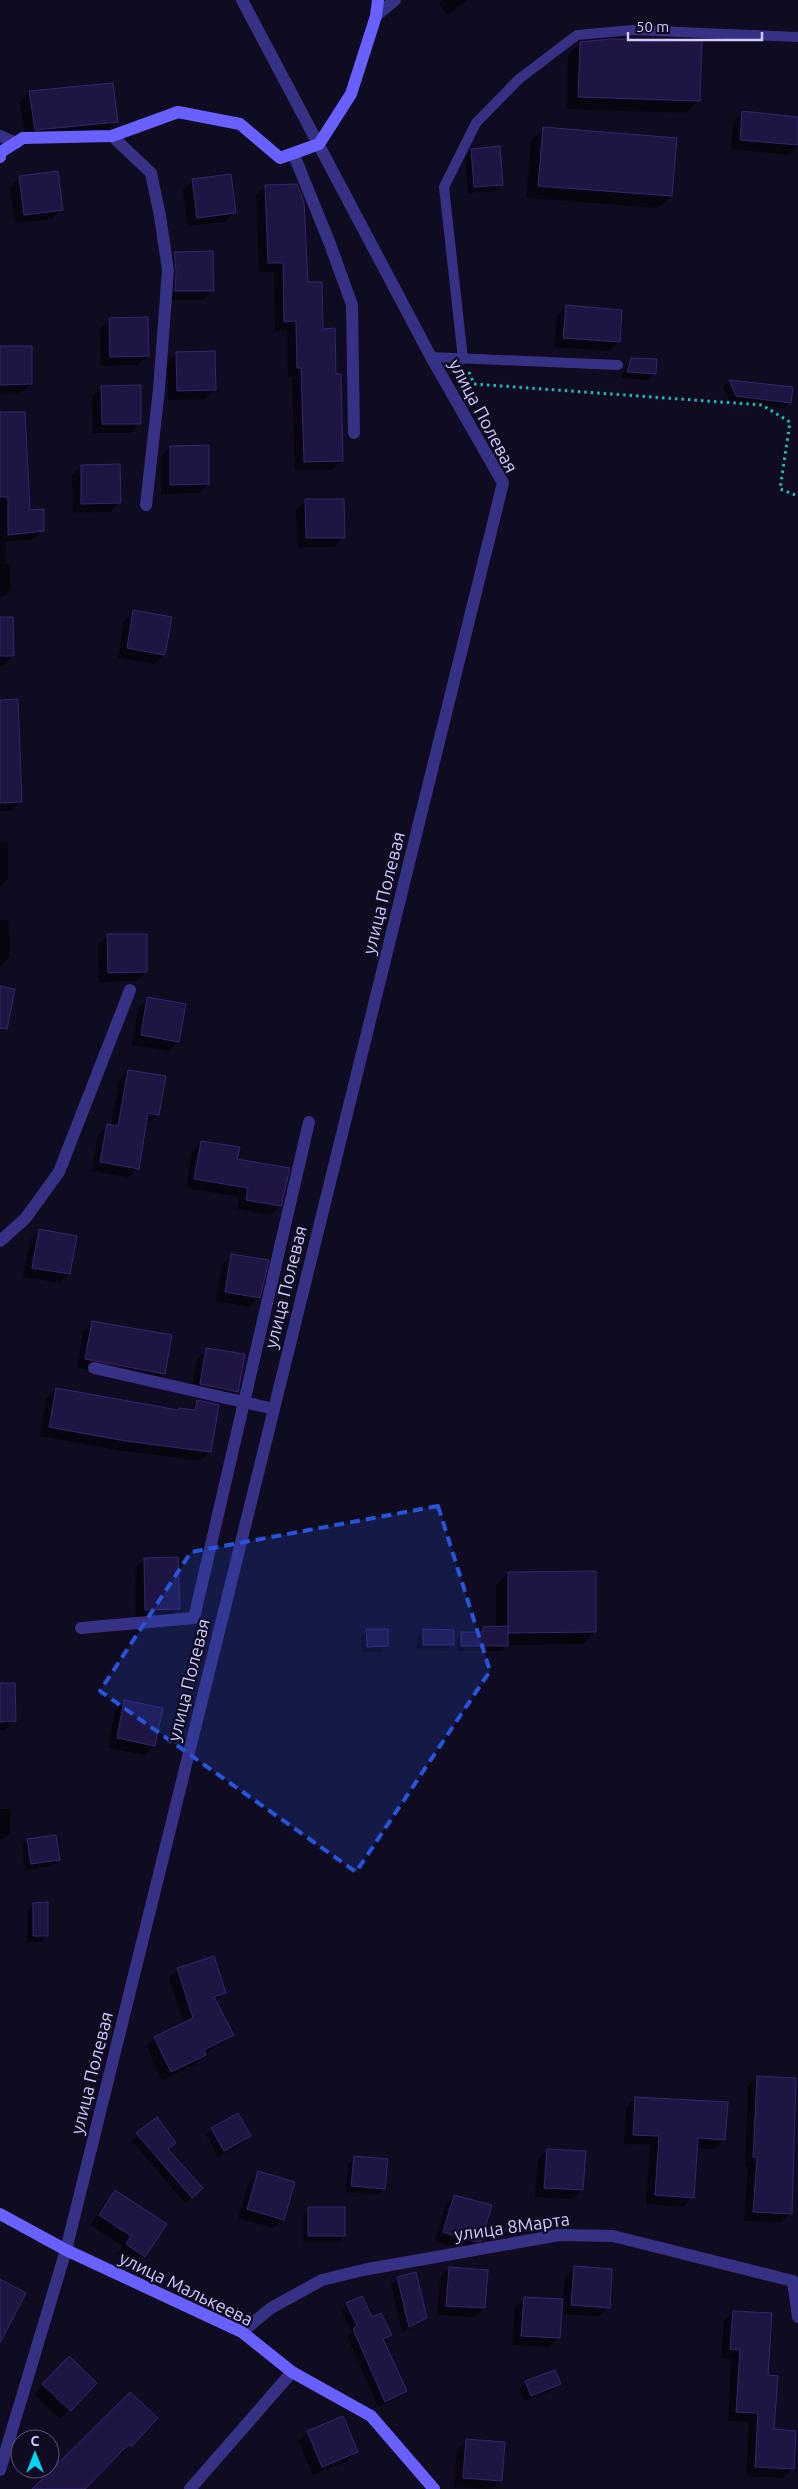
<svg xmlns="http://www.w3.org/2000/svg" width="798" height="2489" font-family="Ubuntu,sans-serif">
<rect width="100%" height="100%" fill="#0f0b20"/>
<!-- shadow -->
<g fill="#0007">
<path d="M443,0H467L448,15L439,4Z"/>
<path d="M581,43L699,100L686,113L567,109L568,55Z"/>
<path d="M30,92L117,121L107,131L25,138L20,102Z"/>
<path d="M743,113L798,118V146L789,155L731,149L733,122Z"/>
<path d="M543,129L671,196L658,208L526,198L531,141Z"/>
<path d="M471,150L502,185L496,191L468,193L465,156Z"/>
<path d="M20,177L61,209L52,219L15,223L10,187Z"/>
<path d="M193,180L235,212L225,222L188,226L183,190Z"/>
<path d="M265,186L306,284L335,375L342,460L332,470H295L292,377H288L287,330L275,331L274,272H259L256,195Z"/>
<path d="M175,253L212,290L203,300H166L165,263Z"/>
<path d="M566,306L619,342L609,351L554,347L557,316Z"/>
<path d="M109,319L147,356L138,365L101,366L100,329Z"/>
<path d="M0,347L31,384L21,393L0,394Z"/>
<path d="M177,353L215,390L205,399L168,400L167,363Z"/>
<path d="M632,359L654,374L648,380L621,378L626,365Z"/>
<path d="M729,381L791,388L790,402L783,408L730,402L723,387Z"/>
<path d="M102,387L140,423L130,433H93L92,396Z"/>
<path d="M0,413L29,512L42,531L34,539L6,542L5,564H10V590L4,596H0Z"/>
<path d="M170,447L208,484L199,493L161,494V457Z"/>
<path d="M81,466L119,503L110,512L73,513L72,475Z"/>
<path d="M305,501L343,537L334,547H297L296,510Z"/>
<path d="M134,612L164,654L155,664L118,658L124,621Z"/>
<path d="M0,619L13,656L3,665H0Z"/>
<path d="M0,701L20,802L11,811H0Z"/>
<path d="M0,842H8V879L0,887Z"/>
<path d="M0,920H9L10,957L0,967Z"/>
<path d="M108,935L146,972L137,981L99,982L98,945Z"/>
<path d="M148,999L178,1041L169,1051L132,1045L138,1008Z"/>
<path d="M128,1071L158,1114L149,1123H145L138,1168L128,1178L92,1171L98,1135L107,1125L111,1126L119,1080Z"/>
<path d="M202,1142L236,1160L280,1206L271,1215L237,1209L239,1197L186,1188L192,1151Z"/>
<path d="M39,1230L69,1273L60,1283L23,1277L30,1240Z"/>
<path d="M232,1255L259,1297L249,1307L216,1301L222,1264Z"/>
<path d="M92,1322L164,1373L155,1382L77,1368L83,1331Z"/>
<path d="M207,1349L243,1355L237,1392L227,1401L191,1393L197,1359Z"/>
<path d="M56,1390L177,1411H188L198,1401L218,1406L209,1452L200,1461L116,1450L40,1436L46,1399Z"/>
<path d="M144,1559L178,1608L169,1618L136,1619L135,1569Z"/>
<path d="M508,1573L595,1632L583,1644L507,1645L502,1651H457V1638L462,1633H478L483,1628L496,1627V1585Z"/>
<path d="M367,1631L387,1646L381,1652H361V1637Z"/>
<path d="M423,1631L453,1644L447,1651L417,1650V1637Z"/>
<path d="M0,1684L14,1721L5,1730H0Z"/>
<path d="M125,1701L154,1745L145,1755L108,1748L115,1711Z"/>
<path d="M0,1809H10V1833L4,1839H0Z"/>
<path d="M28,1840L58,1860L52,1866L25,1870L22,1846Z"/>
<path d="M34,1904L47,1935L41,1942H27L28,1910Z"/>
<path d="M178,1969L225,1993L216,2001L232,2035L223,2043L204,2054L196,2064L162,2080L146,2046L155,2038L184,2024L169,1978Z"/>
<path d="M757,2077L791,2213L781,2223L744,2221L748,2167L745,2166L748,2086Z"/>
<path d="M635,2098L724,2139L715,2149L696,2148L693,2197L683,2207L646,2204L650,2145L624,2144L626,2107Z"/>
<path d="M157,2119L175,2143L167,2150L196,2194L185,2203L131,2140Z"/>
<path d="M212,2129L250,2136L244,2142L218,2157L206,2135Z"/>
<path d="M547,2150L582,2190L572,2199L535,2197L538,2160Z"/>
<path d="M355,2157L384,2189L378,2195L346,2192L348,2164Z"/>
<path d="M258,2173L283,2219L274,2228L238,2218L249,2182Z"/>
<path d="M116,2192L145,2256L135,2265L117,2254L123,2246L90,2225L106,2201Z"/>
<path d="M454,2196L480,2240L471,2250H466L435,2241L445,2206Z"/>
<path d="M309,2209L344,2236L338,2242H303V2215Z"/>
<path d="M449,2268L484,2308L475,2317L437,2315L440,2278Z"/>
<path d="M574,2268L609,2307L599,2316L560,2314L559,2338L549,2347L512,2345L515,2308L524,2298L563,2301L565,2277Z"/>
<path d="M416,2274L426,2317L420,2324L402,2332L391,2284L397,2278Z"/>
<path d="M347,2304L372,2319L390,2335L383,2342L405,2391L399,2397L378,2407L347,2336L352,2332L341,2310Z"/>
<path d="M733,2312L767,2376L773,2430L792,2469L783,2478L746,2476L749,2422L728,2421L731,2359L721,2358L724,2321Z"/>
<path d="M60,2367L96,2383L60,2419L34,2394Z"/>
<path d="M554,2371L559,2384L553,2390L524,2401L519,2389L526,2382Z"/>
<path d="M156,2418L121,2455L119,2453L83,2489H33L96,2425L98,2426Z"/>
<path d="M308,2432L357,2451L347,2461L313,2475L298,2441Z"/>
<path d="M466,2441L501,2480L492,2489L454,2487L457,2450Z"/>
</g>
<!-- building -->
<g fill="#1f1543" stroke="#362571">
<path d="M610,39L702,41L700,101L578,97L580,42Z"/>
<path d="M113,83L118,122L35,130L29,91Z"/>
<path d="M742,111L798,117V145L740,140Z"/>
<path d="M543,127L677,138L672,196L538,186Z"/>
<path d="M500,146L503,185L474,187L471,149Z"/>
<path d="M58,171L63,210L24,215L19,176Z"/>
<path d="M231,174L236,213L197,218L192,179Z"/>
<path d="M297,184L304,202L308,282H322L323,329L335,328L336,374H341L343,461L304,462L301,368H297L296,321L284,322L283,263H268L265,185Z"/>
<path d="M213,251L214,291H175L176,270L174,252Z"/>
<path d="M566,305L622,310L620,342L563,338Z"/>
<path d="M148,317L149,356L110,357L109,318Z"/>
<path d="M0,346H32V384L0,385Z"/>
<path d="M215,351L216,390L177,391L176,352Z"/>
<path d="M631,358L657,359L656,374L627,372Z"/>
<path d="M729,380L793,387L791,403L736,396Z"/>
<path d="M141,385V424H102L101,386Z"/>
<path d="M0,412H25L30,510L44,509V531L8,535V497H0Z"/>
<path d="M209,445V484L170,485V446Z"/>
<path d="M120,464L121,503L81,504V465Z"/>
<path d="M305,499H344L345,538H306Z"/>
<path d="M133,610L172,617L165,655L127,648Z"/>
<path d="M0,617H13L14,656H0Z"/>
<path d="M18,699L22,802L0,803V700Z"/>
<path d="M107,934H147V972L108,973Z"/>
<path d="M0,986L15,989L7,1029L0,1028Z"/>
<path d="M147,997L186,1004L179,1042L141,1035Z"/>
<path d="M128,1070L166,1076L159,1115L148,1113L139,1169L100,1162L107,1124L118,1126Z"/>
<path d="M201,1141L240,1147L237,1159L290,1168L281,1206L246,1200L248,1188L194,1179Z"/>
<path d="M39,1229L77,1236L70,1274L32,1268Z"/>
<path d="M231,1254L269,1260L260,1298L225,1292Z"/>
<path d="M92,1321L172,1335L165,1374L85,1359Z"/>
<path d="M206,1348L245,1354L238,1392L200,1384Z"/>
<path d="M56,1388L178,1410L179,1408L195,1410L197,1400L219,1405L211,1452L126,1441L49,1427Z"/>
<path d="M178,1557L180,1609L145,1610L144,1558Z"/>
<path d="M596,1571V1632L508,1633V1572Z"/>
<path d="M508,1626V1646H461V1632H483V1627Z"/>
<path d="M366,1629H388V1646L367,1647Z"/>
<path d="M423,1629L454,1630V1645H423Z"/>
<path d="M0,1683H15L16,1721L0,1722Z"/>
<path d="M124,1700L163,1708L155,1746L117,1738Z"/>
<path d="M56,1835L60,1860L31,1864L27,1839Z"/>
<path d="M48,1902V1936H33V1903Z"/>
<path d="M214,1956L226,1993L214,1997L234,2035L204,2050L206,2055L171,2072L154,2037L193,2018L177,1968Z"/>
<path d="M757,2076L796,2078L792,2214L753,2212L757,2158L753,2157Z"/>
<path d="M635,2097L728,2102L725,2140L698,2138L694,2198L655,2195L659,2136L633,2135Z"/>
<path d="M238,2113L251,2136L224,2151L211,2128Z"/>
<path d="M157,2117L176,2143L168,2149L203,2188L192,2198L136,2133Z"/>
<path d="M547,2149L586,2151L583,2190L544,2188Z"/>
<path d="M354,2156L388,2159L385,2189L351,2186Z"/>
<path d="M258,2171L295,2182L284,2220L247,2209Z"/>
<path d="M115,2190L167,2224L145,2257L126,2244L131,2236L99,2215Z"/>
<path d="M454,2195L492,2205L481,2241L476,2242L443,2232Z"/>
<rect x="308" y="2207" width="37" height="29"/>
<path d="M574,2266L612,2269L610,2308L571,2305Z"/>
<path d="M449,2267L488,2270L485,2308L446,2306Z"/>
<path d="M416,2272L427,2318L409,2327L397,2277Z"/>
<path d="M0,2279L26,2293L0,2343Z"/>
<path d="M362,2296L372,2317L381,2313L392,2335L383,2339L407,2391L385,2402L353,2329L357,2325L346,2303Z"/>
<path d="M524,2297L563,2299L560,2338L521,2336Z"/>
<path d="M733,2311L772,2313L768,2375L778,2376L774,2429L796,2431L794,2469L755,2467L758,2413L736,2412L740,2350L730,2349Z"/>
<path d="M69,2356L97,2383L71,2411L42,2384Z"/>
<path d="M555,2370L561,2384L531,2396L525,2381Z"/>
<path d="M130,2392L158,2418L131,2447L129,2444L85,2489H32Z"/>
<path d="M343,2416L358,2452L322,2467L307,2431Z"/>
<path d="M466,2439L505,2442L502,2481L463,2478Z"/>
</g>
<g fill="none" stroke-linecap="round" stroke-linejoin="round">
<!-- path -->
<path stroke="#22bab5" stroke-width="3" stroke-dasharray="2.5 4" stroke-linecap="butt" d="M469,372L474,384L762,405L790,422L780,489L798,496"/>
<!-- lane -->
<g stroke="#363184" stroke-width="10">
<path d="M431,357L618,365"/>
<path d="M463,359L444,187L476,123L519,79L577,35L632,30L798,37"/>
</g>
<!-- street -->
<g stroke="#363184" stroke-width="12">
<path d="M376,16L395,0"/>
<path d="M0,136L16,143"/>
<path d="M112,136L151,173L160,216L168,270L159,389L146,505"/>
<path d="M294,155L330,244L352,305L354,433"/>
<path d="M0,1241L25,1219L59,1172L130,990"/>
<path d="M94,1368L274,1409"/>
<path d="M81,1628L194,1618L309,1122"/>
<path d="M242,2332L271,2308L322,2280L363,2270L559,2235L613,2236L793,2281L798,2317"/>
<path d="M0,2470L66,2250L503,483L431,357L242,0"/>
<path d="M190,2489L292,2372"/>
</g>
<!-- secondary -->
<g stroke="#6961ff" stroke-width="12">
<path d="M0,157L1,152L23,138L112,136L178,112L240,124L280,158L319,144L351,94L376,16L378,0"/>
<path d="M0,2214L66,2250L242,2332L292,2372L371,2416L434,2489"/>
</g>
</g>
<!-- marked area -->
<path fill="#2654da" fill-opacity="0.2" stroke="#2654da" stroke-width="4" stroke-dasharray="10 6" stroke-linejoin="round" d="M438,1506L490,1671L356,1872L100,1691L191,1552Z"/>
<g text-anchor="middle" stroke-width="4.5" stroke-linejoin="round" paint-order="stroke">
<!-- street labels -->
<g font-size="18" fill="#d1caff" stroke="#0f0b20">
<text transform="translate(483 416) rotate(62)" y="6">улица Полевая</text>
<text transform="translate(384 893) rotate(-76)" y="6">улица Полевая</text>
<text transform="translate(286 1287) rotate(-76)" y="6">улица Полевая</text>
<text transform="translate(189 1680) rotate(-76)" y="6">улица Полевая</text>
<text transform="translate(92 2073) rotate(-76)" y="6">улица Полевая</text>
<text transform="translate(512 2227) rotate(-8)" y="6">улица 8Марта</text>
<text transform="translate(186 2289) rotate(26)" y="6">улица Малькеева</text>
</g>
</g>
<!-- north arrow -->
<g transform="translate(35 2454)"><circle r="24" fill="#0f0b20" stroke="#5d5779"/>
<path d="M0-4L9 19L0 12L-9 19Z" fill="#00d6f5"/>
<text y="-8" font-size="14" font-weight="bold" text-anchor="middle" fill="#d1caff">С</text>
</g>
<!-- scale -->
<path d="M628 32v8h134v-8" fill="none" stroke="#d1caff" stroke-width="2.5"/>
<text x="636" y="32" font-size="15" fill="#d1caff" stroke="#0f0b20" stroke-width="4" paint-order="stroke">50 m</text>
</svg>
